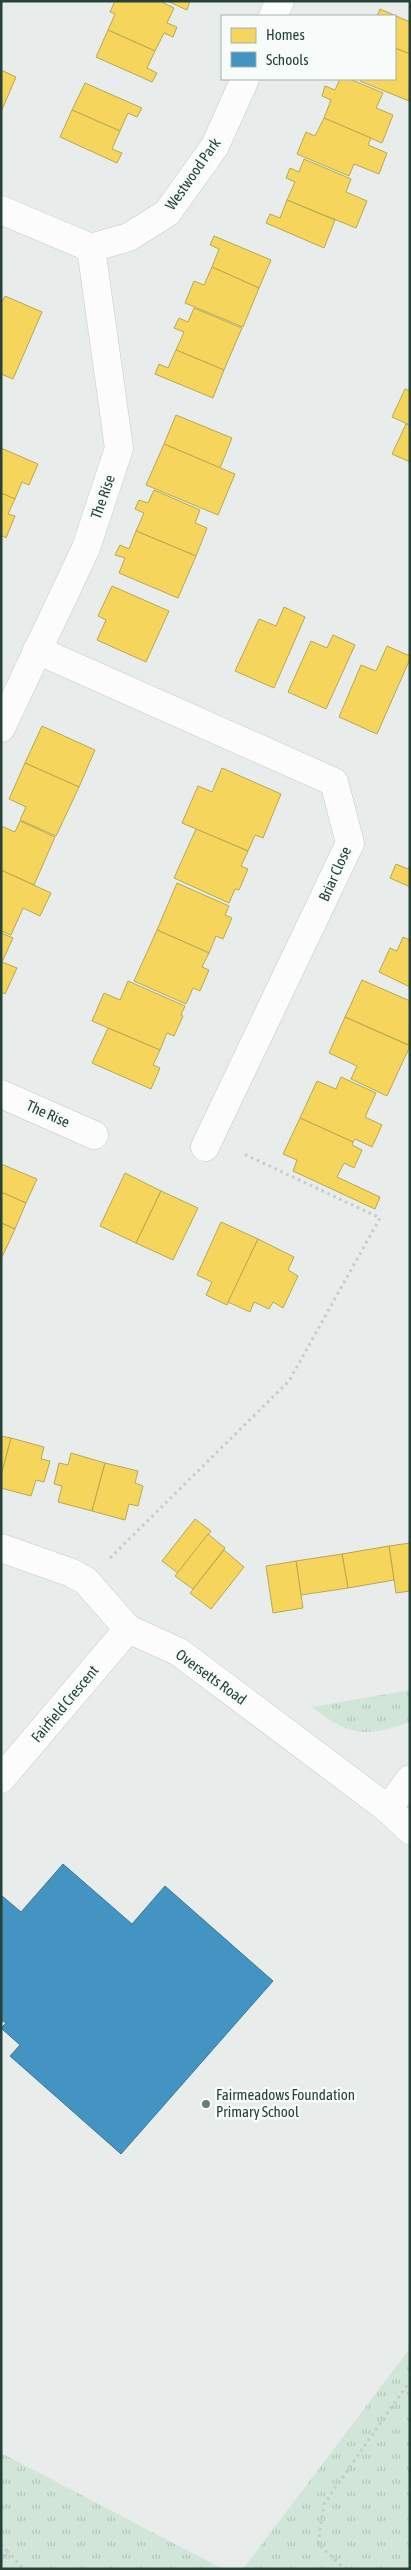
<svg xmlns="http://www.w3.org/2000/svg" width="411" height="2570" font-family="'Asap Condensed',sans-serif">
<defs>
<pattern id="grass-tufts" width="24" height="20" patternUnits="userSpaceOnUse" patternTransform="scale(1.25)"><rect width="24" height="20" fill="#d1e6d8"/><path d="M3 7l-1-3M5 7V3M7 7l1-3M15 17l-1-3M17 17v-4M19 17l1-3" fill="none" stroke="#b3c6ba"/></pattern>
</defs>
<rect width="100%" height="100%" fill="#e8edeb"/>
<!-- grass -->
<g fill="url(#grass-tufts)">
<path d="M410,1690V1722C365,1738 349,1736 312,1707Z"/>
<path d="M410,2348V2569H243Z"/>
<path d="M1,2453L223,2569H1Z"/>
</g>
<!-- homes -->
<g fill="#f6d55c" stroke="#b7a952">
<path d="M115,1H160L174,8L167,23L177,27L173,37L164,33L155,51L108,30L115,14L110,12Z"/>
<path d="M167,1H190L187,10Z"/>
<path d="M380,9L410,22V54L395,48V16H377Z"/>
<path d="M108,30L155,51L147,68L157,73L152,82L96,57Z"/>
<path d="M395,48L410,54L409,101L360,81L361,79H395Z"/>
<path d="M1,70L16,77L1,112Z"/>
<path d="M340,79H350L383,93L376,108L393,115L382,143L324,118L331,100L322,96L325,86L335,90Z"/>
<path d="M85,83L142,108L137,117L128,113L120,131L72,110Z"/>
<path d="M72,110L120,131L112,149L122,153L117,163L60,137Z"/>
<path d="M324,118L371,138L368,145L387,153L379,174L354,164L349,176L297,154L306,132L315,136Z"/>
<path d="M304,159L351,179L346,192L367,201L356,228L287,200L295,182L286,178L290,168L299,172Z"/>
<path d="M287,200L335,220L324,248L266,223L270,214L280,218Z"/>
<path d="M214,236L271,260L259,288L212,267L219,249L210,245Z"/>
<path d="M212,267L259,288L243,327L185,303L194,281L204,285Z"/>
<path d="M5,296L42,312L13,379L1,374V304Z"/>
<path d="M194,308L242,328L224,370L176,350L184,332L174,328L179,318L188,322Z"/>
<path d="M176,350L224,370L213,398L155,374L159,364L168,368Z"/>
<path d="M405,389L410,391V425L392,417Z"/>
<path d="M176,415L232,438L220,468L164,444Z"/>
<path d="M406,424L410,425V462L392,454Z"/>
<path d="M164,444L235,474L218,515L146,485Z"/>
<path d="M1,448L38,464L29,485L22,482L15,499L1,493Z"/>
<path d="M154,490L200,510L195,523L207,528L196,556L136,531L144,513L135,509L139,500L148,503Z"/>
<path d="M1,493L15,499L8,514L15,516L6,538L1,535Z"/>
<path d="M136,531L196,556L178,598L119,573L125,558L115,555L120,545L129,549Z"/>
<path d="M112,586L169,611L146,662L97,640L106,620L98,616Z"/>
<path d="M284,607L305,617L274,688L235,671L259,619L276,626Z"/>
<path d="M333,635L355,645L326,709L288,692L311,641L327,648Z"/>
<path d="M387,646L410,656V659L377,734L339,717L361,665L376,671Z"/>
<path d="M42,726L95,750L79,787L25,763Z"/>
<path d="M25,763L79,787L56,836L20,820L26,807L9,799Z"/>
<path d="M222,768L281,794L263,838L255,835L248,851L182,823L198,786L212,792Z"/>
<path d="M20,821L55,837L34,885L1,870V826L15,832Z"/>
<path d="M196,829L248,851L241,866L248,869L239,890L235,889L229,903L174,878Z"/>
<path d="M396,864L408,869L410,865V887L390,878Z"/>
<path d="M1,870L51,893L40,916L23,908L11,935L1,931Z"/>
<path d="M177,883L229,906L225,915L232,918L223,939L216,936L209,953L157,930Z"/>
<path d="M157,930L209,953L202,967L209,970L200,991L193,988L186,1004L134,981Z"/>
<path d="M1,933L13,938L2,962L17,968L5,994L1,992Z"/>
<path d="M403,937L410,940V987L379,972L390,948L397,951Z"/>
<path d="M362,980L410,1001L409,1045L345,1017Z"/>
<path d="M128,981L185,1006L181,1015L183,1016L174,1036L167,1033L160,1050L92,1021L104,993L120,1000Z"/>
<path d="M345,1017L410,1046L387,1096L351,1079L357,1066L329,1053Z"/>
<path d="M108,1028L160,1050L153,1065L160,1068L151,1089L92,1063Z"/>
<path d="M341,1077L376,1093L365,1117L382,1125L372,1147L355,1139L353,1142L300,1118L317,1081L336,1089Z"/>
<path d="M300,1118L353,1142L352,1145L362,1150L354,1168L344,1163L337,1177L380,1197L375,1209L293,1171L297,1160L283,1154Z"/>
<path d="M1,1164L37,1179L26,1203L1,1192Z"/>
<path d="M125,1173L161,1191L136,1243L100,1226Z"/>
<path d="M161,1191L198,1208L173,1260L136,1243Z"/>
<path d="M1,1192L26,1203L15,1229L1,1223Z"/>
<path d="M221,1222L258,1239L227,1305L206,1295L212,1282L197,1275Z"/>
<path d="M1,1223L15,1229L2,1257L1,1256Z"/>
<path d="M258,1239L294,1257L288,1270L298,1276L283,1308L273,1302L269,1309L254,1302L250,1312L228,1302Z"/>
<path d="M1,1436L11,1438L1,1476Z"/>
<path d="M11,1438L44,1447L41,1459L50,1461L44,1482L36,1480L31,1496L1,1488V1476Z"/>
<path d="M71,1453L105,1463L92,1511L58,1502L62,1486L54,1484L59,1463L68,1465Z"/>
<path d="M105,1463L138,1471L135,1483L143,1486L138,1506L129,1504L125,1520L92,1511Z"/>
<path d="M195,1519L211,1531L178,1573L162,1561Z"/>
<path d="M208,1534L225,1548L193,1589L175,1576Z"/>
<path d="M410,1543V1591L396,1593L389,1546Z"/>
<path d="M389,1546L394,1580L348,1588L342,1554Z"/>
<path d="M224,1550L244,1567L211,1609L190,1593Z"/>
<path d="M342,1554L348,1588L301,1595L296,1561Z"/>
<path d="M296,1561L303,1608L273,1613L266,1566Z"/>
</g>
<!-- schools -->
<path fill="#4393c3" stroke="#3a7b9a" d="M63,1864L132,1924L165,1886L273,1981L121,2154L10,2056L20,2045L1,2028L6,2023L1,2020V1895L21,1912Z"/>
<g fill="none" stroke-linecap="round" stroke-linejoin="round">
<!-- street casing -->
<g stroke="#c5cac8" stroke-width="29">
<g id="street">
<path d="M273,16L280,1"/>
<path d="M1,210L91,248L129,237L167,213L215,146L245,79"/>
<path d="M37,650L334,782L350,843L205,1147"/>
<path d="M1,728L86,548L119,448L91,248"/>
<path d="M1,1094L94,1135"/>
<path d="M1,1548L72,1573L86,1581L128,1629L179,1652L388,1809L410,1830"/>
<path d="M1,1779L128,1629"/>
<path d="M388,1809L410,1779"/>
</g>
</g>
<!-- path -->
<g stroke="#c3ccca" stroke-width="3" stroke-dasharray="2.5 4" stroke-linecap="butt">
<path d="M110,1558L289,1381L380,1218L242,1153"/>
<path d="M1,2544L7,2551L1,2561"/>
<path d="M7,2551L24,2569"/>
<path d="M347,2569L341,2565L318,2544L324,2504L410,2381"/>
</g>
<!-- street -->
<use href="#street" stroke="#fcfcfc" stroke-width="28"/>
</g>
<!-- markers -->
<circle fill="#697e78" stroke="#f7fbf9" stroke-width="2" cx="206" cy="2104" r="5"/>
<g text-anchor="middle" stroke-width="5" stroke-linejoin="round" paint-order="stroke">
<!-- street labels -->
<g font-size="15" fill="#24423a" stroke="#f7fbf9">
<text transform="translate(193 174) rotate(-55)" y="5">Westwood Park</text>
<text transform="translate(103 497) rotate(-71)" y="5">The Rise</text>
<text transform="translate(335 874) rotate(-66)" y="5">Briar Close</text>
<text transform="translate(48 1114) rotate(24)" y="5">The Rise</text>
<text transform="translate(211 1677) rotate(36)" y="5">Oversetts Road</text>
<text transform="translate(65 1704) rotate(-50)" y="5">Fairfield Crescent</text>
</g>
<!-- poi labels -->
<g font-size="15" fill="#24423a" stroke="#f7fbf9" text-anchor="start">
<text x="216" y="2100">Fairmeadows Foundation<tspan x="216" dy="17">Primary School</tspan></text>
</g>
</g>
<!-- border -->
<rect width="411" height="2570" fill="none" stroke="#24423a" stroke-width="5"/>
<!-- legend -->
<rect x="221" y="15" width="175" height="65" fill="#f7fbf9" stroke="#a3b1ad"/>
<rect x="231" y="28" width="25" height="15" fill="#f6d55c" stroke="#a3b1ad"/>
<text x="266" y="40" font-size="15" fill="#24423a">Homes</text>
<rect x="231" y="52" width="25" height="15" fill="#4393c3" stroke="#a3b1ad"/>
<text x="266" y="65" font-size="15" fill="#24423a">Schools</text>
</svg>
